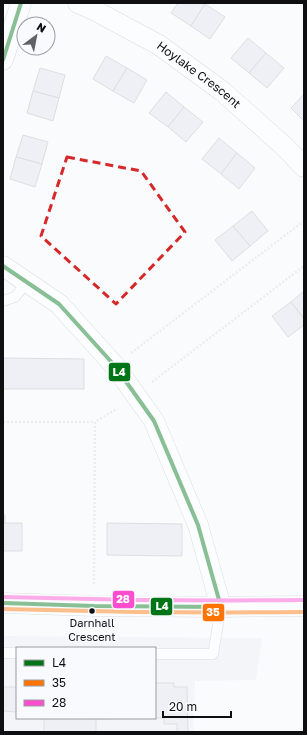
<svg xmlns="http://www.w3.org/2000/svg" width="307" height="735" font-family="'Golos Text',sans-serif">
<rect width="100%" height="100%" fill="#fafbfd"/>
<!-- built -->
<path fill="#ebedf4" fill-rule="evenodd" d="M3,636L262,638L256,680L195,681L193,732H3ZM17,648H155V718H17Z"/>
<!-- building -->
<g fill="#e1e2ec" stroke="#babbbd">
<path d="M178,3H203L205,4L191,26L171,13Z"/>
<path d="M205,4L225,17L210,39L191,26Z"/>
<path d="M248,38L266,53L249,73L231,58Z"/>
<path d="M266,53L284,68L267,88L249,73Z"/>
<path d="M106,56L127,68L113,91L93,79Z"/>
<path d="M40,68L65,75L59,98L33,91Z"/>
<path d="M127,68L147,80L134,103L113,91Z"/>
<path d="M33,91L59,98L53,121L27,113Z"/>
<path d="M166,92L184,107L168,127L149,113Z"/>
<path d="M304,94V121L291,108Z"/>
<path d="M184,107L203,122L186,142L168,127Z"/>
<path d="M23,135L48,142L42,164L16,157Z"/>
<path d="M219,138L237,153L221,174L202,159Z"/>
<path d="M237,153L255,168L239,189L221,174Z"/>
<path d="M16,157L42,164L35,187L10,179Z"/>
<path d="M252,211L268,231L250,246L233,226Z"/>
<path d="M233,226L250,246L232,261L215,240Z"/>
<path d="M304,291V319L291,302Z"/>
<path d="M291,302L304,319V325L288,337L272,316Z"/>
<path d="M3,358L84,359V389H3Z"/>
<path d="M3,515H5V523H22V551H3Z"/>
<path d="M107,523L182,524V556L107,555Z"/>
<path d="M155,683H174V687H187L188,732H177V724H164V718H155Z"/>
<path d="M3,687H17V712L3,711Z"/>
<path d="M44,718H132L96,719V732H44Z"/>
</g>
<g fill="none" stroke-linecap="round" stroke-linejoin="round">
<!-- service casing -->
<g stroke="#b6b7b9" stroke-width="11">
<g id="service">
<path d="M3,301L15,297L27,282"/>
<path d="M3,653H17"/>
<path d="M155,654H213L221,607"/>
</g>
</g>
<!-- minor casing -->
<g stroke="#b6b7b9" stroke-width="21">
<g id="minor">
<path id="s1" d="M78,3L92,9L159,45L222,91L285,147L304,167"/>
<path d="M3,60L21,3"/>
<path d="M3,266L59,304L115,366L154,421L198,525L221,607"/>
<path d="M3,603L94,606L221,607L304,606"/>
</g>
</g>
<!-- path -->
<g stroke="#dbdcdc" stroke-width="2.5" stroke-dasharray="2 2" stroke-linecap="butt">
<path d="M131,353L304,221"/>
<path d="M152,382L304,266"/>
<path d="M3,422H94"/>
<path d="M94,584L95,422L118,408"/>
</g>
<!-- service -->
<use href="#service" stroke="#fefeff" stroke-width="10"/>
<!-- minor -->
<use href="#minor" stroke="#fefeff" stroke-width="20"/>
<!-- bus-1 casing -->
<g stroke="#f9fafe" stroke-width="7">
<g id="bus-1">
<path d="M3,60L21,3"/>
<path d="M3,266L59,304L115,366L154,421L198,525L221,607L94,606L3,603"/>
</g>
</g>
<!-- bus-2 casing -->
<g stroke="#f9fafe" stroke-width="7">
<path id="bus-2" d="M3,609C103,612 204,613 304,612"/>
</g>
<!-- bus-3 casing -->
<g stroke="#f9fafe" stroke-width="7">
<path id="bus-3" d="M3,597C103,600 204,601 304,600"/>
</g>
<!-- bus-1 -->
<use href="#bus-1" stroke="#007517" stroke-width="4"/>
<!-- bus-2 -->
<use href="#bus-2" stroke="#ff7300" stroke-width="4"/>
<!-- bus-3 -->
<use href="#bus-3" stroke="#ff4dcf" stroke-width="4"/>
</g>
<!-- marked area -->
<path d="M0 0H307V735H0ZM67,157L141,171L185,232L116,304L41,236Z" fill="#fafbfd" fill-opacity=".55" fill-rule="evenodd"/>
<path fill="none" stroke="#d62828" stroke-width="3" stroke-dasharray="8 5" stroke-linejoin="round" d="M67,157L141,171L185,232L116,304L41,236Z"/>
<!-- markers -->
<circle fill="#0f0f12" stroke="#f9fafe" stroke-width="1.5" cx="92" cy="611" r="3.5"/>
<g text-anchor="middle" stroke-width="3" stroke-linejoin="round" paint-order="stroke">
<!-- bus labels -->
<g font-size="11" fill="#0f0f12" stroke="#f9fafe">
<text x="92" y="627">Darnhall<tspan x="92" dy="14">Crescent</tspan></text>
</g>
<!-- street labels -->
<g font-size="12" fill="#0f0f12" stroke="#f9fafe">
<text dy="4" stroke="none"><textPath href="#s1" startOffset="141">Hoylake Crescent</textPath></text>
</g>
</g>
<g stroke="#f9fafe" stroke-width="1.5">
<rect x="108" y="362" width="23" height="20" rx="4" fill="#007517"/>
<rect x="112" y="590" width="23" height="19" rx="4" fill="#ff4dcf"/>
<rect x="150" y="597" width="23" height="19" rx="4" fill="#007517"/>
<rect x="202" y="603" width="23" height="19" rx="4" fill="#ff7300"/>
</g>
<g font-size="11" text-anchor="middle" font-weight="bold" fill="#fff">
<text x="119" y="376">L4</text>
<text x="123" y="603">28</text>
<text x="162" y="610">L4</text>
<text x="213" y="616">35</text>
</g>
<!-- border -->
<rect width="307" height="735" fill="none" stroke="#0f0f12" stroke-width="8"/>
<!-- legend -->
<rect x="16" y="647" width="140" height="72" fill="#f9fafe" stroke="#9b9ca0"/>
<rect x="24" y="660" width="20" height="6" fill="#007517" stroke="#9b9ca0"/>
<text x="52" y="667" font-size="12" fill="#0f0f12">L4</text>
<rect x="24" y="680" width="20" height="6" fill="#ff7300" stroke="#9b9ca0"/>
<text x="52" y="687" font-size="12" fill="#0f0f12">35</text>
<rect x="24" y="700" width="20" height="6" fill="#ff4dcf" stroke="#9b9ca0"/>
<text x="52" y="707" font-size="12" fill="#0f0f12">28</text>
<!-- north arrow -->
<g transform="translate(36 36) rotate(32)"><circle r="19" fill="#f9fafe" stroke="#9b9ca0"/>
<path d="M0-3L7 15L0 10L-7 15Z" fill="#616264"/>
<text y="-6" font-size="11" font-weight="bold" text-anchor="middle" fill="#0f0f12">N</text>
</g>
<!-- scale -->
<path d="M163 711v6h68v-6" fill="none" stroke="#0f0f12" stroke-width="2"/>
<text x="169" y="711" font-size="12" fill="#0f0f12" stroke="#f9fafe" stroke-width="3" paint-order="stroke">20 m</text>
</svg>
